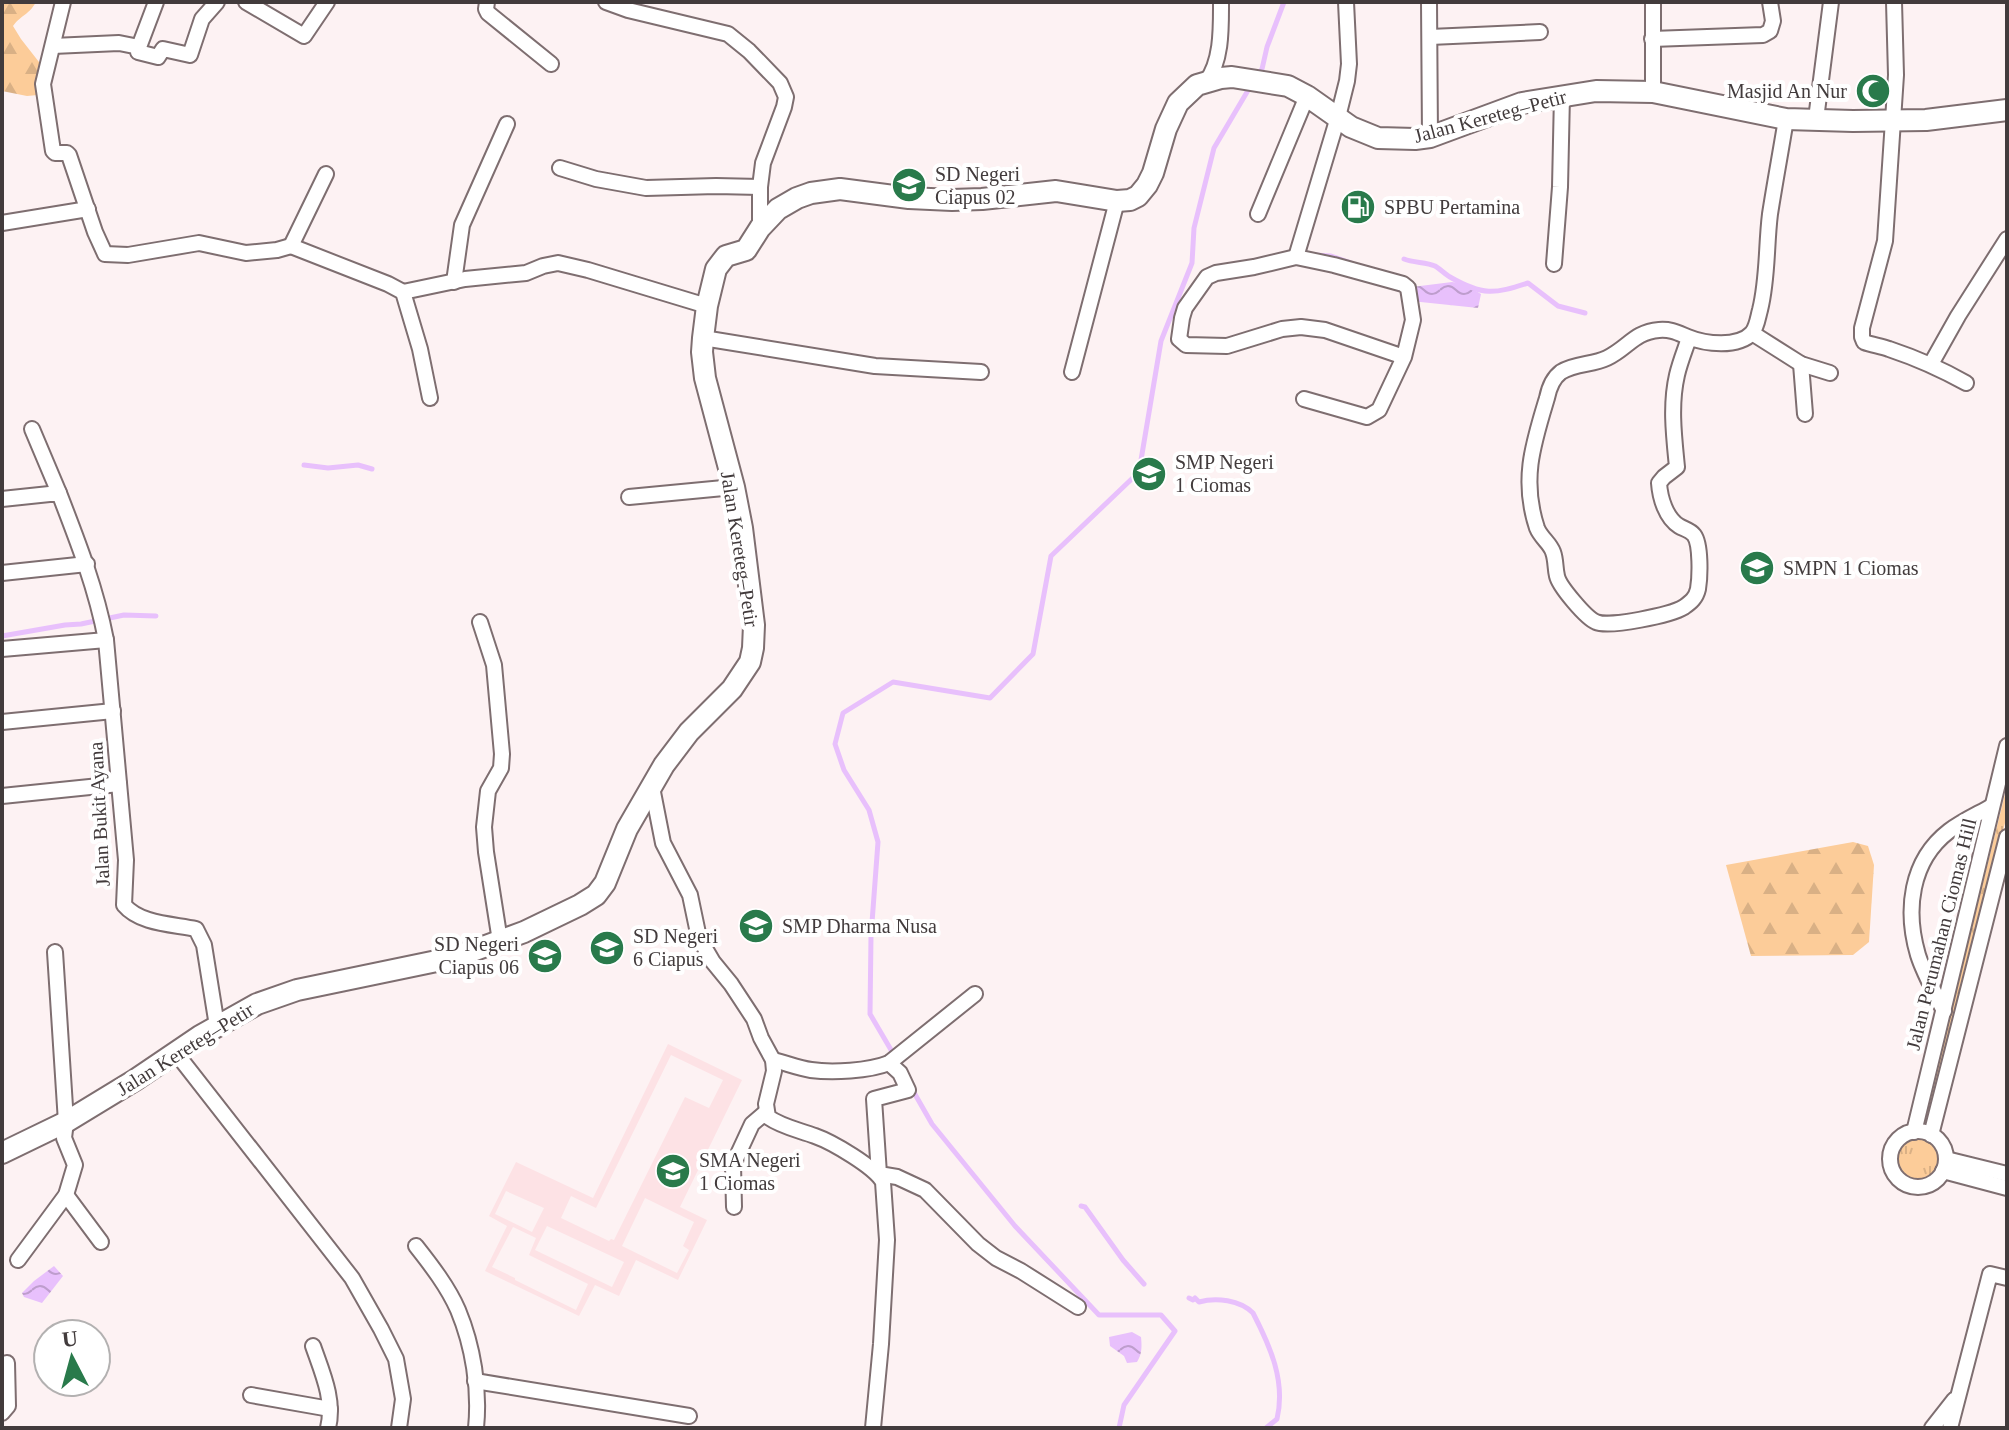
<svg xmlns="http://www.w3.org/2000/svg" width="2009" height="1430" font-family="Georgia,serif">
<defs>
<pattern id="grass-tufts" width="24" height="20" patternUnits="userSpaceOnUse" patternTransform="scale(2)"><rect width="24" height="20" fill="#fccc99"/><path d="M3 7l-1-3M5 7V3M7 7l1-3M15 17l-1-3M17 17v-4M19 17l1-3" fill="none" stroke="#d9b085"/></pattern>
<pattern id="forest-firs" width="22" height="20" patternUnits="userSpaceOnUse" patternTransform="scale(2)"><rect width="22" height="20" fill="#fccc99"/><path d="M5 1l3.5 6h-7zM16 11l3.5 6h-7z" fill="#d9b085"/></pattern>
<pattern id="water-waves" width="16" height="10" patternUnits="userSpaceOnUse" patternTransform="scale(2)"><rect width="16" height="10" fill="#e8c0fc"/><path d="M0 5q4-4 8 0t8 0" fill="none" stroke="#be9dcd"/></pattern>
</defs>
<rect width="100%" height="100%" fill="#fdf2f3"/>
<!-- built -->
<path fill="#fde2e5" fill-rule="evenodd" d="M668,1044L742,1080L680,1207L707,1220L678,1280L636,1260L619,1296L595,1285L579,1316L485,1271L507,1226L489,1216L516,1162L593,1198ZM671,1055L723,1080L709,1108L685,1097L614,1240L611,1239L609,1241L561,1218L571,1196L596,1208ZM506,1191L544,1208L532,1232L495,1214ZM645,1198L694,1222L683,1246L689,1250L677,1273L622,1246ZM547,1226L624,1262L612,1287L535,1250ZM513,1227L536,1238L529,1255L588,1284L576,1310L515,1280V1278L492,1267Z"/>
<!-- grass -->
<g fill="url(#grass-tufts)">
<path d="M2007,786V815L1930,1119H1928L1926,1112Z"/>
<circle cx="1918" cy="1160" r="21"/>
</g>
<!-- forest -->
<g fill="url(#forest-firs)">
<path d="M2,2H36C28,16 22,14 13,26L21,39L46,71L49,94L27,96L2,91Z"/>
<path d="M1853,842L1868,846L1874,865L1869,942L1853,955L1751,956L1726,865Z"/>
</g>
<!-- water -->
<g fill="url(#water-waves)">
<path d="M1452,282L1464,284L1481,294L1478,308L1411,301L1412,287Z"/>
<path d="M54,1266L63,1276L42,1303L24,1297L22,1293L34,1281Z"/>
<path d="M1132,1332L1141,1337C1142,1347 1142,1354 1137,1362L1127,1363L1124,1356L1110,1346L1109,1337Z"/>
</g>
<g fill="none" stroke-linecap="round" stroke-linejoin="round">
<!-- stream -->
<g stroke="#e8c0fc" stroke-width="5">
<path d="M1258,75L1262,69L1267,47L1284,2"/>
<path d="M1314,255L1331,256L1351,263"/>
<path d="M1404,259C1414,263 1426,262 1435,266C1440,269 1445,274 1450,277C1483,296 1494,294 1528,283L1558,306L1585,313"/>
<path d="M304,465L328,468L358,465L372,469"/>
<path d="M2,636L65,625L81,624L124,615L156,616"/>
<path d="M894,1055L870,1014L871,936L878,842L869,810L844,770L835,744L843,713L893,682L990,698L1033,654L1051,556L1139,472L1161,341L1192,263L1194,228L1214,148L1250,87"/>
<path d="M912,1089L932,1124L1015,1226L1099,1315H1161L1175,1331L1124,1405L1119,1428"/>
<path d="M1081,1206L1085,1207L1123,1260L1144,1284"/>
<path d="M1189,1298L1193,1300L1195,1298L1199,1302C1216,1297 1240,1300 1253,1313C1270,1346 1286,1381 1277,1419L1266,1428"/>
</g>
<!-- street casing -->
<g stroke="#7e6e70" stroke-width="18">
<g id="street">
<path d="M63,2L43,84L53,151L55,153H67L69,155L95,232L105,254L128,255L199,243L246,253L277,250L291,246"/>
<path d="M246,2L304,36L327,2"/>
<path d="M487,2L486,9L488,13L551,64"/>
<path d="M606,2L628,10L728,34L749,51L780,83L786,97L784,107L763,163L760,187V228"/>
<path d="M1429,2L1430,137"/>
<path d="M1653,2V92"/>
<path d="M1894,2L1896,75L1885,241L1862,328V337L1864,342C1872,345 1881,346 1889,349C1916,358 1941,369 1966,383"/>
<path d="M1430,37L1540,32"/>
<path d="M1652,39L1763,35L1770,31L1773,21L1770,2"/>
<path d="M53,46L119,43L139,47L138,52L158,57L163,49L190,55L202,19L217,2"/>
<path d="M139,47L156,2"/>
<path d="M1206,82C1222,61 1221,28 1221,2"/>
<path d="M1816,119L1831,2"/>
<path d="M560,168L596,179L646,188L716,186L760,187"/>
<path d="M326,174L291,246L388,284L403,292L420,349L430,398"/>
<path d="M1258,214L1307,96"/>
<path d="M2,223L88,209"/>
<path d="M1296,257L1338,117L1347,81L1349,64L1346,2"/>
<path d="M1554,264L1560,187L1562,95"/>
<path d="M454,282L462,225L507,124"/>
<path d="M403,292L465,279L526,273L543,266L558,263L588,270L707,306"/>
<path d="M1752,333L1801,364L1830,373"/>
<path d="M703,338L875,366L981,372"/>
<path d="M1689,338C1685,350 1680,362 1677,375C1670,405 1674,437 1677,467L1664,477L1659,483C1660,498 1666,518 1679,526C1684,529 1690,530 1694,535C1701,544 1700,577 1698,589C1696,598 1691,602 1684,607C1671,615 1609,628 1596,622C1586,618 1559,586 1557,576C1555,568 1556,560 1553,552C1550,543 1541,538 1537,528C1521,480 1533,444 1547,398C1549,388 1553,378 1561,372C1575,363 1593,365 1607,358C1628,348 1634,332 1659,330C1671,329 1678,333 1688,337C1705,344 1738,348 1752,333C1757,327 1758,317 1760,310C1768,278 1766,246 1770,214C1775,182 1781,150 1786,119"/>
<path d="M1801,364L1805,414"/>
<path d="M1931,364L1958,316L2007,239"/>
<path d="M1072,372L1117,201"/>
<path d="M1304,399L1367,417L1379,410L1404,357L1413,320L1408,288L1403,284L1334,265L1296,257L1254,267L1216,273L1207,277L1185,308L1182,318L1179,339L1186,345L1227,346L1282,329L1301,327L1325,330L1404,357"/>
<path d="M32,429L59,493"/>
<path d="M629,497L734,487"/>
<path d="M2,499L59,493C78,542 96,588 106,640L126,860L124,905C140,924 172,924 196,929L204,945L217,1026"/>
<path d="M2,573L87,564"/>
<path d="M480,622L494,665L502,754L501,768L488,791L484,827L486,852L500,941"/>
<path d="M2,649L106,640"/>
<path d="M2,722L113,711"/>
<path d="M652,787L663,843L690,895L699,938L713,962L731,984L754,1019L761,1038L773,1060L774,1071L766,1104L768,1117C782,1127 799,1130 815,1136C832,1142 875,1167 883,1182L887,1240L881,1344L873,1428"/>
<path d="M2,796L119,784"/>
<path d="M1944,1011C1935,993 1924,974 1918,955C1905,911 1910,861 1949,831C1962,821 1978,814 1992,806"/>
<path d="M176,1053L352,1278L381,1329L396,1359L403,1399L399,1428"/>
<path d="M773,1060C786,1063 798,1068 811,1070C832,1073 869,1071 889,1063L975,994"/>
<path d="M889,1063L900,1073L908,1090L874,1099L879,1174L897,1177L925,1190L978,1244L996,1258L1021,1271L1078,1307"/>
<circle cx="1918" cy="1159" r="28"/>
<path d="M1914,1132L2007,746"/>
<path d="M1931,1135L2007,837"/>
<path d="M1946,1159L2007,1174"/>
<path d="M1943,1171L2007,1188"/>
<path d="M66,1195L101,1242"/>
<path d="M734,1207L733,1165L752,1124L766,1112"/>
<path d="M416,1246C431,1265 448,1287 458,1310C473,1346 480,1389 476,1428"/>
<path d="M18,1260L66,1195L75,1165L64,1138L66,1122L55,952"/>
<path d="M313,1346C322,1372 335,1400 328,1428"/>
<path d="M475,1381L689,1416"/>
<path d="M251,1395L330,1409"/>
<path d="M2,1413L8,1406L7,1363"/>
<path d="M1932,1428L1954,1400"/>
<path d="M1950,1428L1990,1274L2007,1278"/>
</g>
</g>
<!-- secondary casing -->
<g stroke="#7e6e70" stroke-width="24">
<path id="secondary" d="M2,1153L66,1122L135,1080L200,1036L257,1004L297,990L456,957L524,932L580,905L596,895L605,883L627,829L664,765L689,732L732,689L750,662L753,648L754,625L742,528L734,487L705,378L702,352L703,338L707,306L716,269L726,256L746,250L760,228L778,209L797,198L811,193L840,189L909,198L952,200L982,199L1056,191L1117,201L1130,200L1138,196L1147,185L1153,173L1166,129L1178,103L1197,85L1221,78L1232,77L1288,86L1307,96L1351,127L1378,138L1415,139L1430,137L1522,103L1596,91L1653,92L1786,119L1853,121L1926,120L2007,110"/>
</g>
<!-- street -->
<use href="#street" stroke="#fff" stroke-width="14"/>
<!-- secondary -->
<use href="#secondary" stroke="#fff" stroke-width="20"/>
</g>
<!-- icons -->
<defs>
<g id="mosque-disc" transform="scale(1.8)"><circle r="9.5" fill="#297a4b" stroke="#fff"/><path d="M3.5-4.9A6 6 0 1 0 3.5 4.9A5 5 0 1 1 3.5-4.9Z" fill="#fff"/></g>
<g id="school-disc" transform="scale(1.8)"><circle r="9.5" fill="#297a4b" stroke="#fff"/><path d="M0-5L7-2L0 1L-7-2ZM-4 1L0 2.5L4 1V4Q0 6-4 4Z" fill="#fff"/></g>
<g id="fuel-disc" transform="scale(1.8)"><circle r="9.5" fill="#297a4b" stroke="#fff"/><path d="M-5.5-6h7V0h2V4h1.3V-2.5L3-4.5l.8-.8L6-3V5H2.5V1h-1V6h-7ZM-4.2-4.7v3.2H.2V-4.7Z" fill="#fff"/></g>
</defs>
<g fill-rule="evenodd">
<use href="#mosque-disc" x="1873" y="91"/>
<use href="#school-disc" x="909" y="185"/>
<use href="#fuel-disc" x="1358" y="207"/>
<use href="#school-disc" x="1149" y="474"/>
<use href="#school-disc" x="1757" y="568"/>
<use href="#school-disc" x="756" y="926"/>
<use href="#school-disc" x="607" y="948"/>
<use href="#school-disc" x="545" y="956"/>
<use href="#school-disc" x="673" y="1171"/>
</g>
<g text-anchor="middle" stroke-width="8" stroke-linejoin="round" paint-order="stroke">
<!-- poi labels -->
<g font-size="20" fill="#423b3c" stroke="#fff" text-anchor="start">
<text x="1847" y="98" text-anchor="end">Masjid An Nur</text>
<text x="935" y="181">SD Negeri<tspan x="935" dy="23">Ciapus 02</tspan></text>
<text x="1384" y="214">SPBU Pertamina</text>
<text x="1175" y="469">SMP Negeri<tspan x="1175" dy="23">1 Ciomas</tspan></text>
<text x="1783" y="575">SMPN 1 Ciomas</text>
<text x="782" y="933">SMP Dharma Nusa</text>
<text x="633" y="943">SD Negeri<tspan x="633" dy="23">6 Ciapus</tspan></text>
<text x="519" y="951" text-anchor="end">SD Negeri<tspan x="519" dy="23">Ciapus 06</tspan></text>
<text x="699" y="1167">SMA Negeri<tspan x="699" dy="23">1 Ciomas</tspan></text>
</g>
<!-- street labels -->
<g font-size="20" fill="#423b3c" stroke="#fff">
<text transform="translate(1490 116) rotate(-15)" y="7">Jalan Kereteg–Petir</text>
<text transform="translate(740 549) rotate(81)" y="7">Jalan Kereteg–Petir</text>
<text transform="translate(99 814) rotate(-93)" y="7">Jalan Bukit Ayana</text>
<text transform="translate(1941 934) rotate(-76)" y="7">Jalan Perumahan Ciomas Hill</text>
<text transform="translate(185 1049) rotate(-32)" y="7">Jalan Kereteg–Petir</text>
</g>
</g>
<!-- border -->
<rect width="2009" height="1430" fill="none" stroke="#423b3c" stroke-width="8"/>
<!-- north arrow -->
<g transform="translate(72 1358) rotate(354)"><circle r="38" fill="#ffffff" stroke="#b3b1b1" stroke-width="2"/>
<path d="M0-6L14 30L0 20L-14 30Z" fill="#297a4b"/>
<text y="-12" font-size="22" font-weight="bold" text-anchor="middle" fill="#423b3c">U</text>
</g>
</svg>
